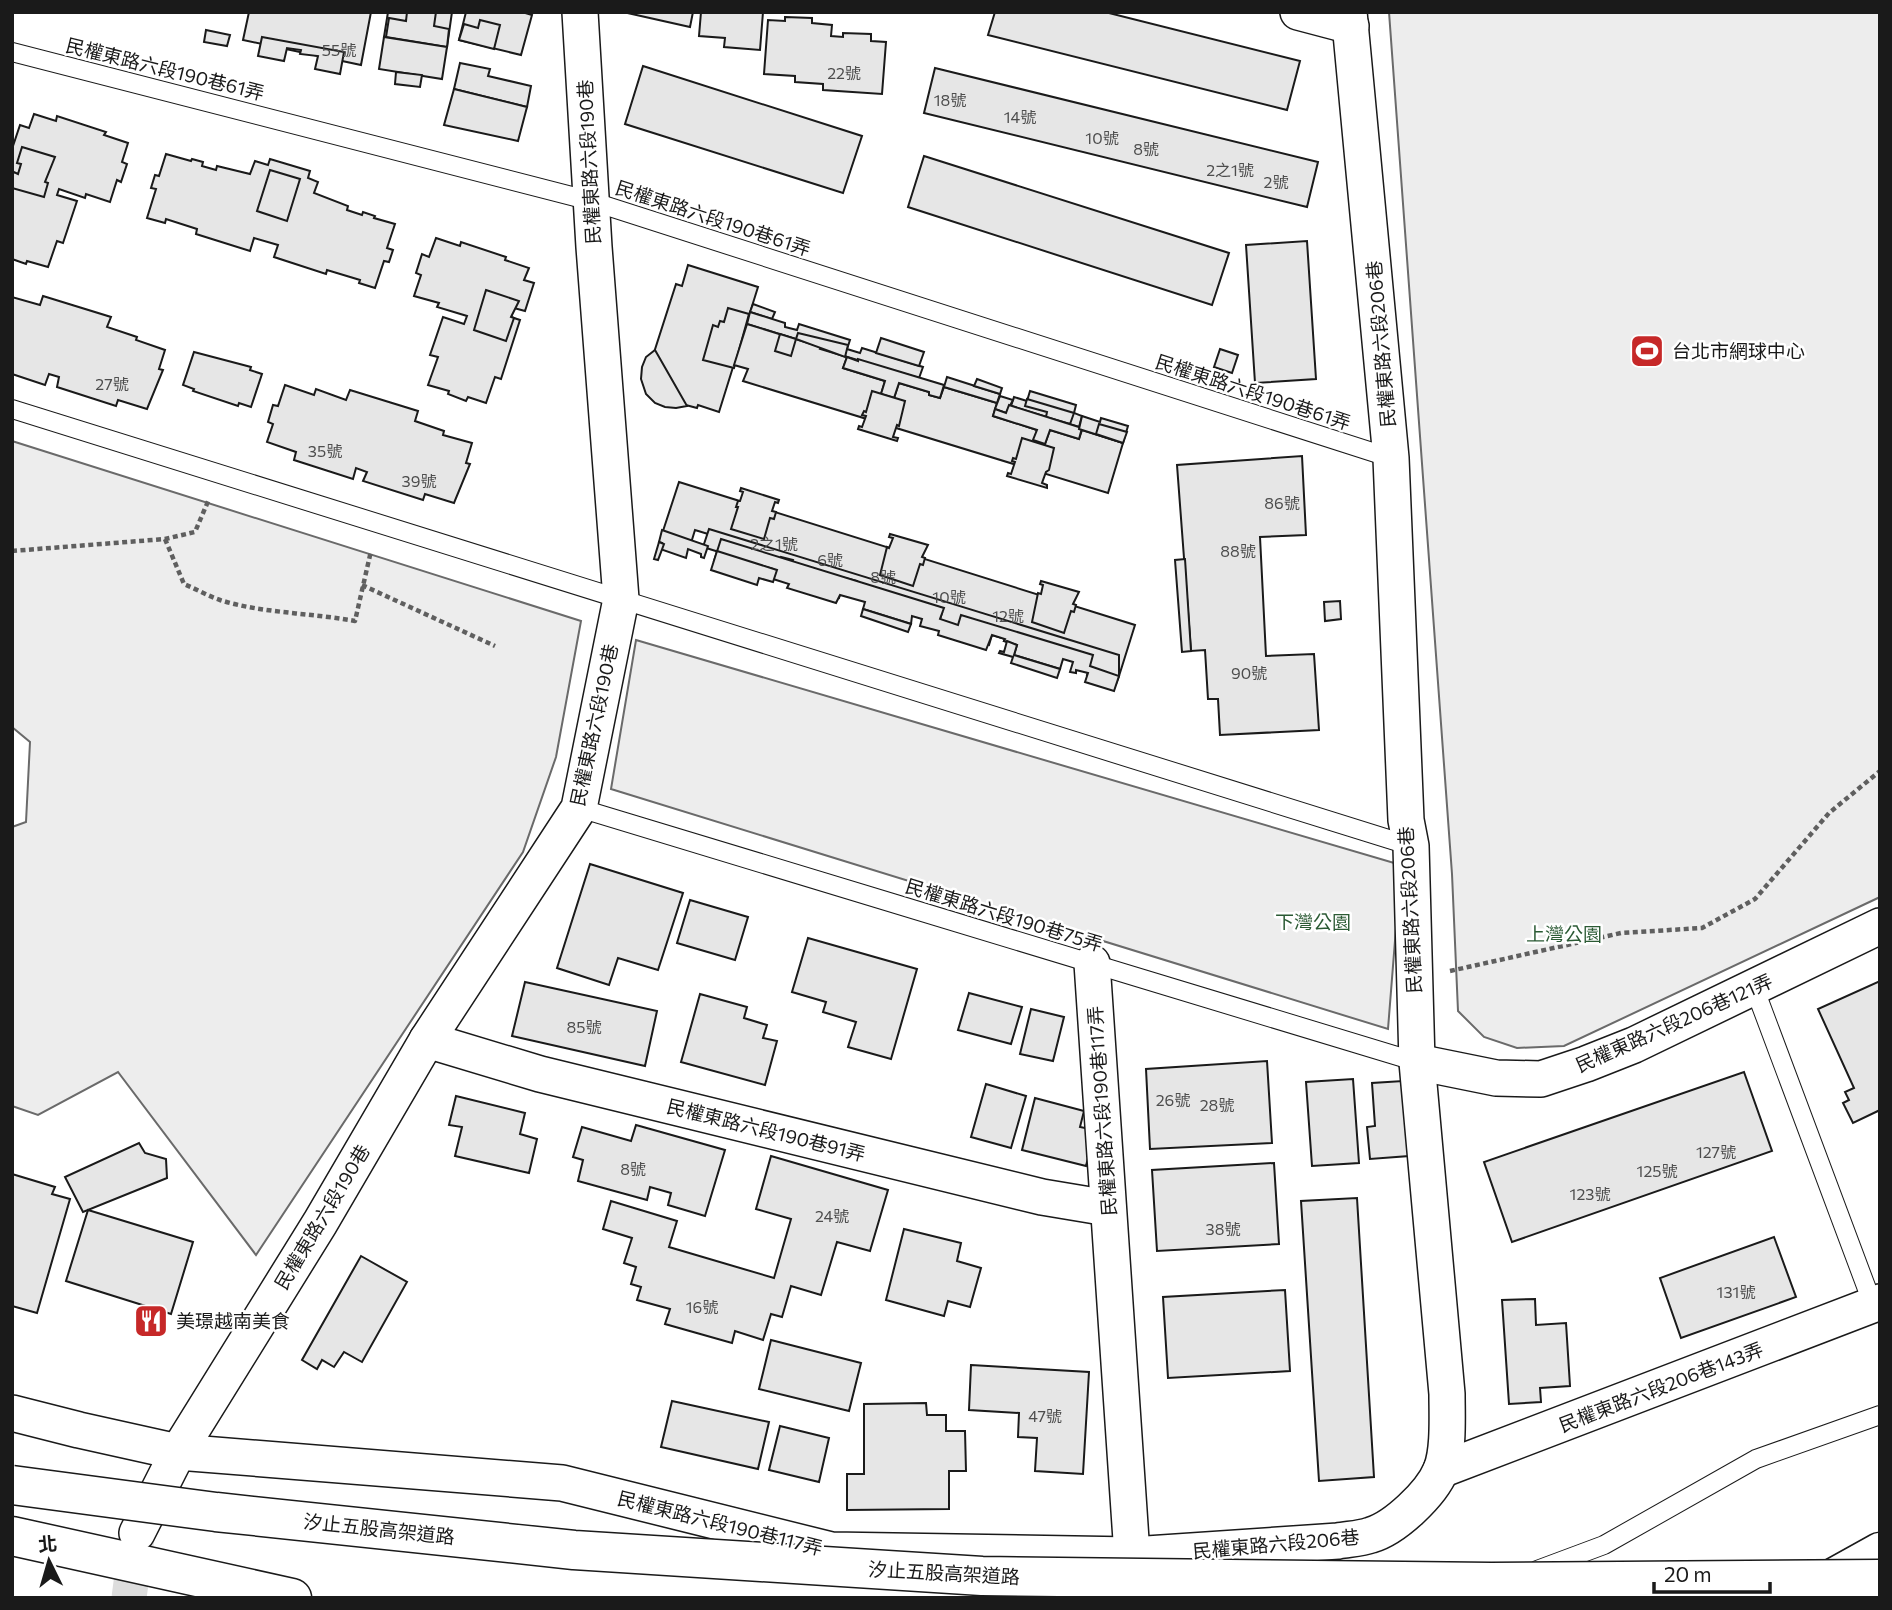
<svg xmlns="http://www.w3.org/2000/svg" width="1892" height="1610" font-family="Commissioner,'Noto Sans TC',sans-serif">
<rect width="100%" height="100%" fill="#fff"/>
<!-- built -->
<g fill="#ededed" stroke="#6a6a6a" stroke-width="2">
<path d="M1389,12H1880V897L1564,1046L1517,1048L1484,1037L1458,1011L1452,874Z"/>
<path d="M12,441L581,621L556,757L523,852L256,1255L118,1072L38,1115L12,1106V827L26,822L30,742L12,727Z"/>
<path d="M636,640L1401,865L1388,1029L611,789Z"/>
</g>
<!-- building -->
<g fill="#e6e6e6" stroke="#1a1a1a" stroke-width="2">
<path d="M249,12H371L361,65L243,40Z"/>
<path d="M388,12H452L447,47L384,37Z"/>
<path d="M407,12H436L434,26L449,29L447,47L386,37L389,18L406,21Z"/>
<path d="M466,12H522L532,15L521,55L459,40Z"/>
<path d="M623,12H693L690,27Z"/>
<path d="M701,12H763L760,50L724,47L725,38L699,36Z"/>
<path d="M995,12H1105L1300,61L1287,110L988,35Z"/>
<path d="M785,17L812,18V23L832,25L831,36L843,37V33L871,34V41L886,42L882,94L823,90V84L795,82V76L764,74L768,20L785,21Z"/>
<path d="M480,20L500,25L494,49L459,40L464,24L478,28Z"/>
<path d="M206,30L230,35L227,46L204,42Z"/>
<path d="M262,37L344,52L340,74L315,69L318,56L300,54L301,50L287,48L284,61L258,56Z"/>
<path d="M384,37L447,47L442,79L379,69Z"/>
<path d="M460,63L490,69L488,76L531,86L527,107L454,89Z"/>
<path d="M643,66L862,136L843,193L625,124Z"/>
<path d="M935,68L1318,162L1307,207L924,113Z"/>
<path d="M396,72L422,75L420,87L395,84Z"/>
<path d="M454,89L527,107L518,141L444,125Z"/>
<path d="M34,114L56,121L57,116L106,132L104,135L128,143L122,162L127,164L121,182L117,180L110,202L86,194L85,198L59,189L57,195L77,201L63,243L57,241L48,267L27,261L26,264L12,259V149L20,125L29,128Z"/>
<path d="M22,147L55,157L45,182L48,183L44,197L12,188V176L14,172L18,174L21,164L17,163Z"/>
<path d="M166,154L191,161L192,159L203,162L202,166L216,170L217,166L250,174L255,161L268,165L270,159L310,171L308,178L318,182L314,193L348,206L347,210L362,215L363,212L375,216L374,218L395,224L387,248L393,250L389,262L384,261L375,288L359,283L360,280L327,270L326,274L274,257L278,245L254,238L250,251L196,234L197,229L166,219L165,223L147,218L156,189L151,188L155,175L159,176Z"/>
<path d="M924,156L1229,253L1212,305L908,207Z"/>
<path d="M270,170L300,179L287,221L257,211Z"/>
<path d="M436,238L460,246L461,242L506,257L505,260L529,268L524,280L534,283L525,311L514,308L511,317L520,320L501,379L495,377L486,403L468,397L466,401L448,394L449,391L428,385L438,357L430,355L443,317L464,324L467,316L437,307L439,303L414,296L421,275L416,273L422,254L429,257Z"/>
<path d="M1307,241L1316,379L1255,383L1246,245Z"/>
<path d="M688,265L758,287L719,412L698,405L697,408L667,400L669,394L654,390L653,393L647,390L655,367L650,365L676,284L682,286Z"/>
<path d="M486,290L519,301L511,317L514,318L506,341L474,330Z"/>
<path d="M43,296L111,317L107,327L137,337L136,340L165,350L159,369L163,370L147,409L118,400L116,406L57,387L59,377L49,374L45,385L12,374V297L40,305Z"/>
<path d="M753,304L775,312L772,319L750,312Z"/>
<path d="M728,308L749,314L734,368L703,360L713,325L718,327L720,321L724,322Z"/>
<path d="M750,312L785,323V327L797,330L799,324L850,340L847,349L860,353L862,348L923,367L919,378L820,349L821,347L747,324Z"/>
<path d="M747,324L821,347L820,349L847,357L843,368L885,381L881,394L894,398L899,383L929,392V395L940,398L944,387L997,403L993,416L1037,430L1034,440L1045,444L1050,430L1079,439L1082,430L1123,443L1108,493L743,381L748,369L734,365Z"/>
<path d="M798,333L848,345L845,357L796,339Z"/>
<path d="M780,334L796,339L791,356L775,351Z"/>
<path d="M881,338L924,352L919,366L876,353Z"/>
<path d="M1220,349L1238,355L1232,373L1214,367Z"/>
<path d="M655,350L687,406L676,408L665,407L655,403L646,394L641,379L642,367L646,357Z"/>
<path d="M194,352L251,367L250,370L262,374L251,407L239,403L238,406L193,391L194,389L183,385Z"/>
<path d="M847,357L858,361V359L944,385L940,398L929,395V392L899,383L894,398L881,394L885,381L843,368Z"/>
<path d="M947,377L1000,394L997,403L944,387Z"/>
<path d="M977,379L1002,388L1000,394L974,386Z"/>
<path d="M285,385L314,395L316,389L346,400L350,390L418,411L415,421L444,431L443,435L472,443L466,463L470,464L454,503L425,494L423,500L363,481L367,472L356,468L353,479L294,460L296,452L267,442L273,424L268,422L273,405L278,406Z"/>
<path d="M872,391L905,401L899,426L897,425L893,437L898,438L897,441L858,429L859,426L862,427L866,416L862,415L864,411L866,412Z"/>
<path d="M1030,391L1076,405L1074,413L1082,416L1079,427L1011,406L1014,397L1027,401Z"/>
<path d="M1000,396L1013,400L1006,413L995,409Z"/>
<path d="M1027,399L1074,413L1070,424L1046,417L1047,412L1025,406Z"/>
<path d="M1009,405L1082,428L1079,439L1050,430L1045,444L1033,440L1037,430L993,416L995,409L1006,413Z"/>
<path d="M1082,416L1100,422L1101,418L1128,426L1123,443L1079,429Z"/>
<path d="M1099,424L1127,432L1123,443L1096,434Z"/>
<path d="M1022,438L1054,448L1049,470L1046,472L1042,483L1047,485V488L1007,476L1008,473L1011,474L1015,462L1012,461L1013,458L1016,459Z"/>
<path d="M1302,456L1306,535L1260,537L1266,656L1314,654L1319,730L1220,735L1218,699H1208L1205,650L1191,651L1177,465Z"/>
<path d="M679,482L1135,625L1119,676L1090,666L1093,655L995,625L992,635L940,619L944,608L857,581L845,578L842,587L790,572L793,560L695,530L691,543L662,534Z"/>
<path d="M741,488L779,500L778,503L775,502L772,511L776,512L774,519L770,518L764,539L731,529L738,507H736L738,501H740L743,492L740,491Z"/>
<path d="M709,529L1119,655V676L1116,684L1087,675L1090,666L1004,641L1005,639L992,635L989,645L937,629L942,613L929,609L927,616L853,594L857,581L845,578L839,598L787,581L793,560L781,557L777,570L703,547Z"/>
<path d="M662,530L708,546L704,558L701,557V554L688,549L686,558L660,549L662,543L659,542Z"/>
<path d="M890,534L928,545L922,557L925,558L923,565L920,564L913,586L880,575L887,547L889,548L893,538L889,537Z"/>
<path d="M721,539L944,608L940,619L958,625L961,615L1093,655L1090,666L1119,676L1114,691L1085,682L1088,673L1076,670V673L1070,672L1073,662L1063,659L1060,669L1014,655L1017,645L1004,641L1005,639L992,635L986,650L938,635L939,631L920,626L922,619L912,616L911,624L863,609L865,602L840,595L836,603L787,588L789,584L770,578L773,569L763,566L760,575L714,561Z"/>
<path d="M659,542L664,544L658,560L654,559Z"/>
<path d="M717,551L777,570L773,582L759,578L757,585L711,570Z"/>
<path d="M1185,559L1191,651L1182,652L1175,560Z"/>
<path d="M1041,581L1079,592L1073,604L1076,605L1074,612L1071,611L1064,633L1032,622L1038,593L1041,594L1043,585L1040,584Z"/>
<path d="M1340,601L1341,619L1325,621L1324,602Z"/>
<path d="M863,609L911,624L908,632L861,616Z"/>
<path d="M1007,641L1017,645L1014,655L1060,669L1057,678L1011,663L1013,657L999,653L1000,651L1004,652Z"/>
<path d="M590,864L683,893L658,970L618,958L609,985L557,968Z"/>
<path d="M690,900L748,917L735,960L677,943Z"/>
<path d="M808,938L917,969L891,1059L848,1047L856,1022L823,1012L826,1002L792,992Z"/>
<path d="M1880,981V1110L1853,1123L1843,1103L1849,1100L1845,1092L1854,1088L1818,1009Z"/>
<path d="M525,982L657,1011L645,1066L512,1036Z"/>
<path d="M969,993L1022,1007L1011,1044L958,1030Z"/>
<path d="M700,994L747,1007L744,1018L767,1025L763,1038L777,1041L765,1085L681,1062Z"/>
<path d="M1031,1009L1064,1017L1053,1061L1020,1054Z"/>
<path d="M1267,1061L1272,1143L1150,1149L1146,1069Z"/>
<path d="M1744,1072L1772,1151L1512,1242L1484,1162Z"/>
<path d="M1353,1079L1359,1163L1312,1166L1306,1082Z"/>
<path d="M1403,1081L1409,1156L1370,1159L1367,1127L1375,1126L1372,1083Z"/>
<path d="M986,1084L1026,1096L1011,1148L971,1137Z"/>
<path d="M456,1096L525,1113L520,1134L537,1139L529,1173L455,1156L462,1127L449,1125Z"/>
<path d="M1035,1098L1084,1111L1080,1127L1095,1130L1086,1166L1022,1150Z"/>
<path d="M636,1125L725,1150L705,1216L668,1205L671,1193L650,1187L647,1200L578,1181L583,1160L573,1157L582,1127L631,1141Z"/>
<path d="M139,1143L145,1153L166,1159L167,1178L83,1212L65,1177Z"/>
<path d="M771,1156L888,1190L870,1251L837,1242L821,1295L791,1286L782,1317L771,1314L763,1340L735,1331L732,1343L665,1324L670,1309L637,1300L641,1287L631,1284L636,1267L624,1263L632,1238L603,1229L611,1201L677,1221L669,1247L774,1278L791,1219L756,1209Z"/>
<path d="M1274,1163L1279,1244L1157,1251L1152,1170Z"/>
<path d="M12,1174L55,1187L52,1194L70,1199L37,1313L12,1306Z"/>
<path d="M1357,1198L1374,1477L1319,1481L1301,1201Z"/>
<path d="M88,1210L193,1242L171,1314L66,1281Z"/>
<path d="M904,1229L961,1243L957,1261L981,1268L970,1307L948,1301L944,1316L886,1300Z"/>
<path d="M1774,1237L1796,1297L1681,1338L1660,1278Z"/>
<path d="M361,1256L407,1282L362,1362L344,1352L334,1367L322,1360L317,1369L302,1360Z"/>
<path d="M1285,1290L1290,1371L1168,1378L1163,1297Z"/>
<path d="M1535,1299L1536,1325L1566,1323L1570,1386L1540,1388L1541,1402L1509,1404L1502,1300Z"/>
<path d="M771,1340L861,1363L849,1411L759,1389Z"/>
<path d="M971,1365L1089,1372L1083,1474L1035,1471L1037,1438L1018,1437L1019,1413L969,1410Z"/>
<path d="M672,1401L769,1422L758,1469L661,1447Z"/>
<path d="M926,1403L927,1415H946V1431H965L966,1471H949V1509L847,1510V1474H864V1404Z"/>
<path d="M780,1426L829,1438L819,1482L769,1470Z"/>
</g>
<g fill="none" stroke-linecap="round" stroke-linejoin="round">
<!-- street-tunnel -->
<path stroke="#ddd" stroke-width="35" stroke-dasharray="35 18" stroke-linecap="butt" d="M129,1598L137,1537"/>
<!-- lane casing -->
<g stroke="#1a1a1a" stroke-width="20">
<g id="lane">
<path d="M12,52L591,201L1391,458"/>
<path d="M12,409L1411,846"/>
<path d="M579,808L1417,1062"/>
<path d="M1754,987L1873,1305"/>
<path d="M1537,1570L1604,1545L1756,1459L1880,1415"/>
</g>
</g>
<!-- street casing -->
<g stroke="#1a1a1a" stroke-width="38">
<g id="street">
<path d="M1298,12L1351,26"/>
<path d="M1092,963L1132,1555"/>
<path d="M427,1040L540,1074L1042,1197L1108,1208"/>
<path d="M1417,1062L1496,1078L1541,1079L1586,1064L1634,1045L1880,926"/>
<path d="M12,1413L79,1430L178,1452L562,1483L831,1550L1132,1555L1338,1541C1349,1539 1360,1539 1371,1535C1395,1528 1431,1494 1441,1470C1449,1450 1447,1416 1447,1394L1417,1062L1411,846L1406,820L1391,458L1349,12"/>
<path d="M1441,1470L1880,1302"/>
<path d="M137,1533L178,1452L320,1223L427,1040L579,808L621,599L594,247L580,12"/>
</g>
</g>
<!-- highway casing -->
<g stroke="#1a1a1a" stroke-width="41">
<g id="highway">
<path d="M12,1536L292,1598"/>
<path d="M1817,1587L1880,1552"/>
</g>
</g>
<!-- path -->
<g stroke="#5f5f5f" stroke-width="4.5" stroke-dasharray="5 3.5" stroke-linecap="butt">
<path d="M165,539L184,584C196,589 208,596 220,600C260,613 312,613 355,621L371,551"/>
<path d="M12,551L165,539L195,532L209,499"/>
<path d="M362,585L495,646"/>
<path d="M1450,971L1621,933L1702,928L1755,899L1829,813L1880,771"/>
</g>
<!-- lane -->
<use href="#lane" stroke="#fff" stroke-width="18"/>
<!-- street -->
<use href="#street" stroke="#fff" stroke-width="35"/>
<!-- highway -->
<use href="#highway" stroke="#fff" stroke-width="38"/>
<!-- highway-bridge casing -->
<g stroke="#1a1a1a" stroke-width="41" stroke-linecap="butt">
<path id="highway-bridge" d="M12,1485L216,1512L574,1550L982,1576L1491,1582L1880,1579"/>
</g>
<!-- highway-bridge -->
<use href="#highway-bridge" stroke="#fff" stroke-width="38"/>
</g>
<!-- icons -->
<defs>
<g id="stadium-square" transform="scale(1.75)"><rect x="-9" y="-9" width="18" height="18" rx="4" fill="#c62828" stroke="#fff"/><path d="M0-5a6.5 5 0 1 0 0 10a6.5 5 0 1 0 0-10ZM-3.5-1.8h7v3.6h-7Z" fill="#fff"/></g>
<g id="restaurant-square" transform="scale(1.75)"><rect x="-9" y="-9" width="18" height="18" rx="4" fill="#c62828" stroke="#fff"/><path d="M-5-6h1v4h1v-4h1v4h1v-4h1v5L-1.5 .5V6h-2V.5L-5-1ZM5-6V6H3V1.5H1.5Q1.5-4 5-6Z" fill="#fff"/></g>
</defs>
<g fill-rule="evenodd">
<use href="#stadium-square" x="1647" y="351"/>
<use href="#restaurant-square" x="151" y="1321"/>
</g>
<g text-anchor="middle" stroke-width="5" stroke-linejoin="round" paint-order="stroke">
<!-- number labels -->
<g font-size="16" fill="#4d4d4d">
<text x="339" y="56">55號</text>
<text x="844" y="79">22號</text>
<text x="950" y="106">18號</text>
<text x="1020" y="123">14號</text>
<text x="1102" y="144">10號</text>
<text x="1146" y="155">8號</text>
<text x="1230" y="176">2之1號</text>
<text x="1276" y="188">2號</text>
<text x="112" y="390">27號</text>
<text x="325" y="457">35號</text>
<text x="419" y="487">39號</text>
<text x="1282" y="509">86號</text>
<text x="774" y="550">2之1號</text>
<text x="1238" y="557">88號</text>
<text x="830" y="566">6號</text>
<text x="883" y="583">8號</text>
<text x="949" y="603">10號</text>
<text x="1008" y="622">12號</text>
<text x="1249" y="679">90號</text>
<text x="584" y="1033">85號</text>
<text x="1173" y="1106">26號</text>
<text x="1217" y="1111">28號</text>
<text x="1716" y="1158">127號</text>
<text x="633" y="1175">8號</text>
<text x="1657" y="1177">125號</text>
<text x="1590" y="1200">123號</text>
<text x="832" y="1222">24號</text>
<text x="1223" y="1235">38號</text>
<text x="1736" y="1298">131號</text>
<text x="702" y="1313">16號</text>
<text x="1045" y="1422">47號</text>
</g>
<!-- street labels -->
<g font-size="19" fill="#1a1a1a" stroke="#fff">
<text transform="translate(165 69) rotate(14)" y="7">民權東路六段190巷61弄</text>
<text transform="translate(589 162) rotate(-93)" y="7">民權東路六段190巷</text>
<text transform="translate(713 218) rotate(18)" y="7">民權東路六段190巷61弄</text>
<text transform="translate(1381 344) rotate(-95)" y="7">民權東路六段206巷</text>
<text transform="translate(1253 392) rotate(18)" y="7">民權東路六段190巷61弄</text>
<text transform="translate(594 725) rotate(-78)" y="7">民權東路六段190巷</text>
<text transform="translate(1410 910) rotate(-93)" y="7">民權東路六段206巷</text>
<text transform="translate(1004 915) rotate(17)" y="7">民權東路六段190巷75弄</text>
<text transform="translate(1674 1023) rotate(-24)" y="7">民權東路六段206巷121弄</text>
<text transform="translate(1102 1111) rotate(-94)" y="7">民權東路六段190巷117弄</text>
<text transform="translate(766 1130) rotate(14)" y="7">民權東路六段190巷91弄</text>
<text transform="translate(322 1217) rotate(-59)" y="7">民權東路六段190巷</text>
<text transform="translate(1661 1387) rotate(-21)" y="7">民權東路六段206巷143弄</text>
<text transform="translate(720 1523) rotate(14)" y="7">民權東路六段190巷117弄</text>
<text transform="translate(379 1529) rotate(6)" y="7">汐止五股高架道路</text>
<text transform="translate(1276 1544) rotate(-5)" y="7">民權東路六段206巷</text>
<text transform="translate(944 1573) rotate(3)" y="7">汐止五股高架道路</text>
</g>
<!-- poi labels -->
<g font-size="19" fill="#1a1a1a" stroke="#fff" text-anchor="start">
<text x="1672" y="358">台北市網球中心</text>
<text x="176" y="1328">美璟越南美食</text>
</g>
<!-- park labels -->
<g font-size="19" fill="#2b5a34" stroke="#fff">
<text x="1313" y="929">下灣公園</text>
<text x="1564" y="941">上灣公園</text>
</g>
</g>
<!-- border -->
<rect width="1892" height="1610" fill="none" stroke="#1a1a1a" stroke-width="28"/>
<!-- north arrow -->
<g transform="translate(49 1561) rotate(355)" stroke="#ffffff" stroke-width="5" paint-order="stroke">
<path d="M0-5L12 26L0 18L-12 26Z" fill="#1a1a1a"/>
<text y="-10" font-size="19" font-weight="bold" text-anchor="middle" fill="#1a1a1a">北</text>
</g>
<!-- scale -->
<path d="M1654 1582v10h116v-10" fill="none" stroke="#1a1a1a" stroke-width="3.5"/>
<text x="1664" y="1582" font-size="21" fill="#1a1a1a" stroke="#ffffff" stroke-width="5" paint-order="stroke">20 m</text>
</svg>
